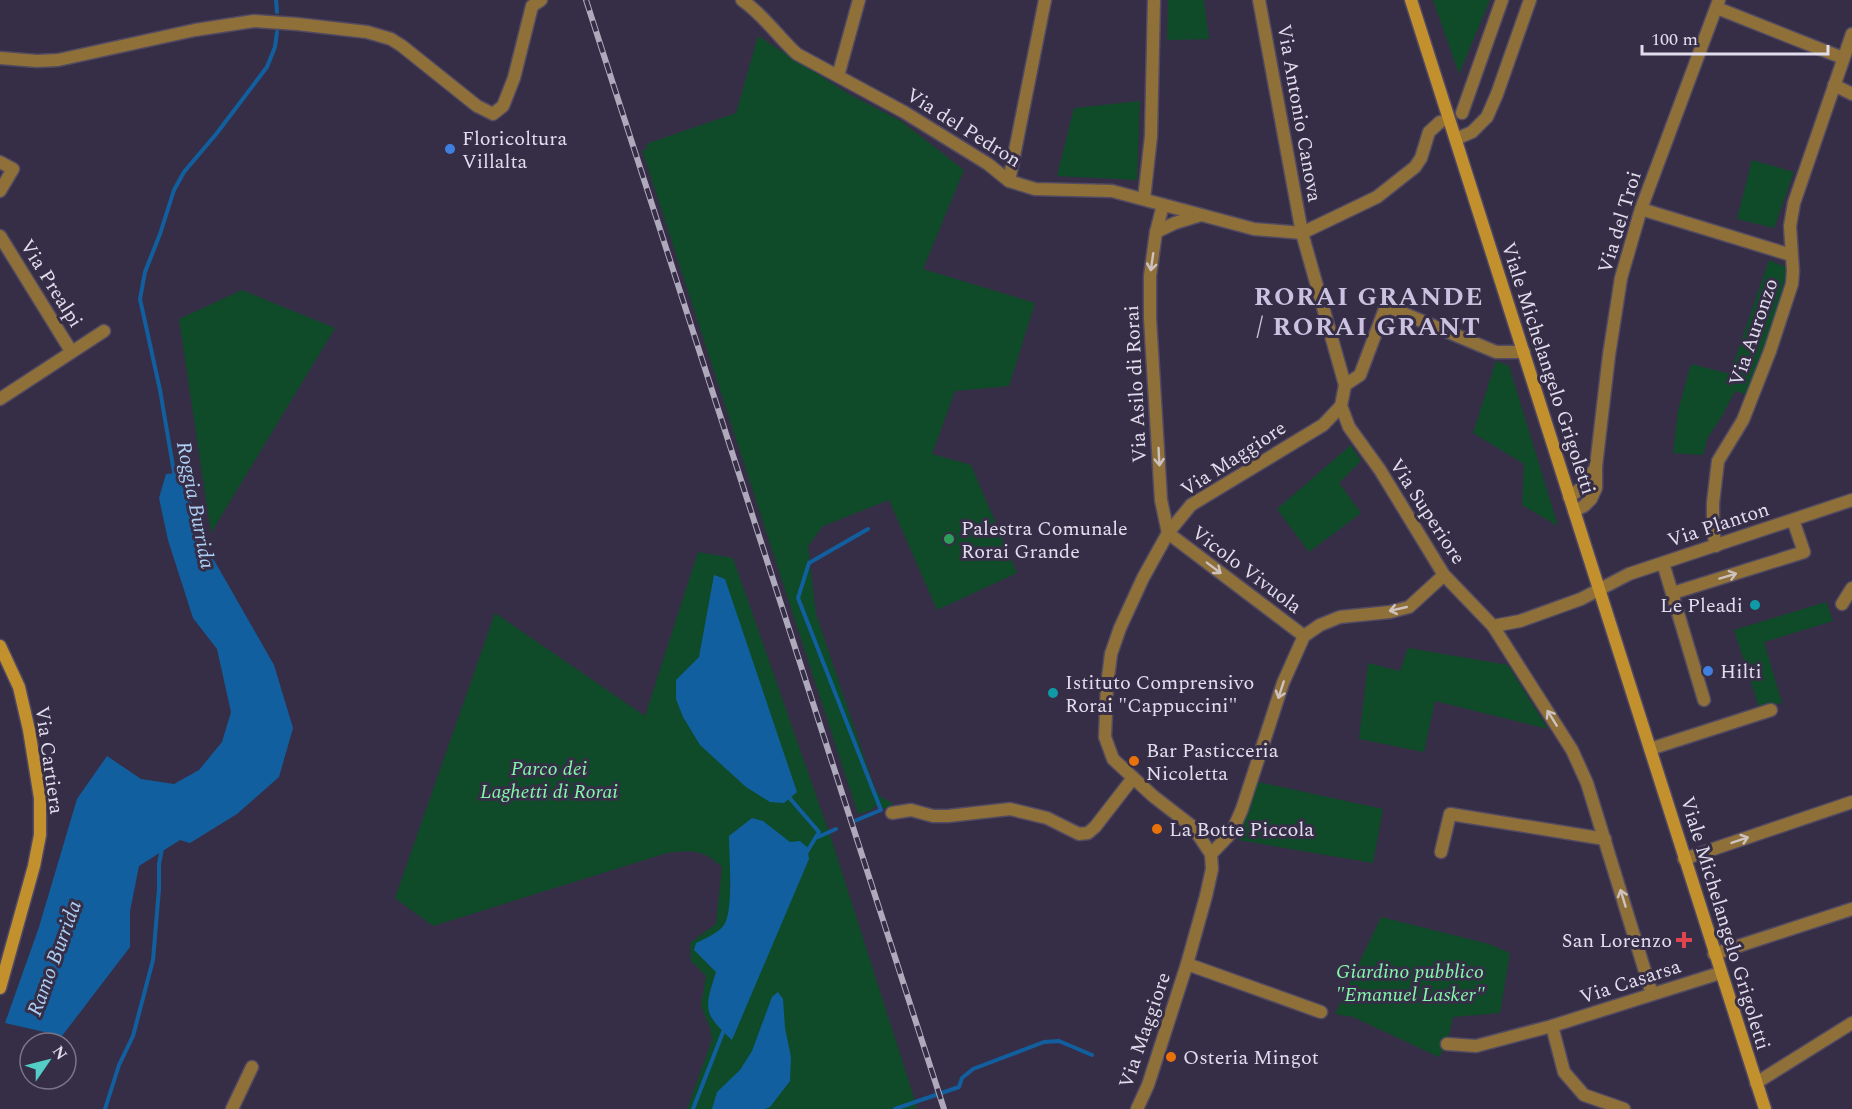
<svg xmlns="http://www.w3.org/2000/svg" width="1852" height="1109" font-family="Spectral,serif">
<rect width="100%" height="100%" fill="#362e47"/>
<!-- green -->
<g fill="#0f4b28">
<path d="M1168,0H1204L1209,39L1167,40Z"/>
<path d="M1433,0H1490L1459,74Z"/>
<path d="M758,36L849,94L901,121L964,170L923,269L1035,303L1009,386L955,391L932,454L971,465L1017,573L937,610L889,500L823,526L808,546L816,614L875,789L881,797L893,803L888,809L874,806L872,810L858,814L642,150L648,149L646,144L736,113Z"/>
<path d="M1140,101L1137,180L1057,176L1074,108Z"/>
<path d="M1752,160L1794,172L1774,228L1737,219Z"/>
<path d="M1769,260L1788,268L1752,396L1735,391L1722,416L1708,437L1703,455L1673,453L1678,411L1691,364L1730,374Z"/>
<path d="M242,290L335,328L211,533L179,319Z"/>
<path d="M1496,361L1509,366L1558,526L1522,505L1524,464L1473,433Z"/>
<path d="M1351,445L1361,461L1339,483L1361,513L1309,552L1277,509Z"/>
<path d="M698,552L733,558L831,838L917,1107L915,1109H687L712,1040L710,1028L701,1006L706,976L691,961L690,943L716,924L722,867C702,849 693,850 667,853L433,926L395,898L495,613L645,716Z"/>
<path d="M1826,602L1833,621L1764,642L1782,703L1759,707L1734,630Z"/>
<path d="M1408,648L1508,665L1548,729L1435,701L1424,752L1359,739L1368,663L1400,671Z"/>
<path d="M1258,782L1383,809L1373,863L1238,840Z"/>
<path d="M1381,917L1489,944L1510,953L1500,1013L1453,1017L1447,1044L1439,1057L1353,1017L1335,1014Z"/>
</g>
<!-- water -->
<g fill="#125f9f">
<path d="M187,472L195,527L274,665L293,728L279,777L237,814L190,843L180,840L139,866L130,911V947L62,1036L5,1023L39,927L77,799L107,756L141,779L174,784L199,770L222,742L231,712L217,649L193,618L168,540L159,498L166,474Z"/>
<path d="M714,575L725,579L797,792L784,803L770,802L746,787L700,745L683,717L676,699V680L699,657Z"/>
<path d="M752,818L763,821L790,842L800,841L807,847L809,859L732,1040C703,1013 704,1010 716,972L694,950L696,943C706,938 717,934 724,925C734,910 729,855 729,836Z"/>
<path d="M778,992L783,999L785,1028L791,1057L790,1081L770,1107L765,1109H712L717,1092L740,1070L752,1051L772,997Z"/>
</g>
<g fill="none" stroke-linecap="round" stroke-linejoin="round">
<!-- stream -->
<g stroke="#125f9f" stroke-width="4">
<path d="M276,0L277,12"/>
<path d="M175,478L160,390L140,299L145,272L160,234L174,190L184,172L217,133L267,67L275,47L277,32"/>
<path d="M787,795L819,832L805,855"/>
<path d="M852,822L881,810L798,598L809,563L868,529"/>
<path d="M818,837L836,829"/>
<path d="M105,1109L119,1065L133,1036L153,960L159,889V864L162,849"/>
<path d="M693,1109L725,1027"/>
<path d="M895,1109L959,1087L962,1078L973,1069L1044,1042L1059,1041L1092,1055"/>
</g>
<!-- street casing -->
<g stroke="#524a62" stroke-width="15">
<g id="street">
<path d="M742,0C764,15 778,37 797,54L904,112L988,164L1009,181L1035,189L1112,191L1254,229L1302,233L1377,197L1415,167L1421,158L1429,132L1440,122"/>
<path d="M1259,0L1302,233L1345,385L1341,406L1349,427L1380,470L1444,575L1493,626L1520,621L1581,599L1629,574L1852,500"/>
<path d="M1717,8L1843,58"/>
<path d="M0,58L37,61L58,60L195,30L254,21L297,24L367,32L391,39L402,46L477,106L493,114L503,106L514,78L532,6L541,0"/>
<path d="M838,76L859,0"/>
<path d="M1834,85L1852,94"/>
<path d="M1462,113L1502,0"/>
<path d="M1456,139L1472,132L1487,117L1497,94L1530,0"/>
<path d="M0,162L13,169L0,191"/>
<path d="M1009,181L1045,0"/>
<path d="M1144,199L1151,136L1154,0"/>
<path d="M1163,205L1156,232L1150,276V318L1161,500L1168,533L1304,636"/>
<path d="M1641,209L1791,255"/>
<path d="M1156,232L1175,223L1201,215"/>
<path d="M0,236L71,351"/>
<path d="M1345,385L1360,375L1386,306L1496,352H1524"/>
<path d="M0,399L104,331"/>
<path d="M1569,497L1583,487L1596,467"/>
<path d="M1574,511L1584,506L1591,499L1596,488V466L1609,355L1621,278L1641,209L1719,0"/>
<path d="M1716,546L1713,531V503L1718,461L1743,420L1770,351L1792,284L1793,271L1790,226L1794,203L1852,34"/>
<path d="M1663,563L1704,700"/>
<path d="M1673,593L1804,552L1793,520"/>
<path d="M1842,604L1852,588"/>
<path d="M1493,626L1572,750L1587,783L1652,994"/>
<path d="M1650,749L1771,710"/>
<path d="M892,813L911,810L933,816H948L1010,809L1047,818L1079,834L1088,833L1095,827L1133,778"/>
<path d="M1441,852L1450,814L1605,839"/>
<path d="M1211,854L1232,832L1242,809L1283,683L1304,636L1320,625L1340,617L1390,612L1409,607L1444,575"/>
<path d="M1684,859L1852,802"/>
<path d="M1714,954L1852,909"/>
<path d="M1187,964L1321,1012"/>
<path d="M1552,1026L1564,1072L1584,1095L1624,1109"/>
<path d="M1447,1044L1476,1046L1552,1026L1720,973"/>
<path d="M1756,1083L1852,1023"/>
<path d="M232,1109L252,1067"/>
<path d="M1137,1109L1148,1085L1187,964L1206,896L1212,869L1211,854L1193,827L1153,796L1113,759L1105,737L1107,686L1111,654L1120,628L1143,578L1168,533L1191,505L1323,425L1341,406"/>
</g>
</g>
<!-- secondary casing -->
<g stroke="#524a62" stroke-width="15">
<g id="secondary">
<path d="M1411,0L1765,1109"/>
<path d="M0,646L19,687L29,730L40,798V835L34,866L0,988"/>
</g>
</g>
<!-- street -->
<use href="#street" stroke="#8f7038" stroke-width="12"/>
<!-- secondary -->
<use href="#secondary" stroke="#c2912e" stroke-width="12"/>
<!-- rail casing -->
<g stroke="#afa9bc" stroke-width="6">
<path id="rail" d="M586,0L944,1109"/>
</g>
<!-- rail -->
<use href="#rail" stroke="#362e47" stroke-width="4" stroke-dasharray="11" stroke-linecap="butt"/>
</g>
<!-- one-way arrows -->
<defs><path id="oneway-shaft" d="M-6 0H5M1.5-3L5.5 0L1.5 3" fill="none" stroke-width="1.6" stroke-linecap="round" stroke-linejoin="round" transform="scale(1.5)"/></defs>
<g stroke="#cdc2c0">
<use href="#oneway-shaft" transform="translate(1152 262) rotate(98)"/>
<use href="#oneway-shaft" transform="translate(1159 457) rotate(87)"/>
<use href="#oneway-shaft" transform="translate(1214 568) rotate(37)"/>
<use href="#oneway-shaft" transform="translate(1728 576) rotate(-17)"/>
<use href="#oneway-shaft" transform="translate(1398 609) rotate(167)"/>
<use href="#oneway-shaft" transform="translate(1281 690) rotate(108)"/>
<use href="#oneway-shaft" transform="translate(1552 718) rotate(-122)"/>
<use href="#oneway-shaft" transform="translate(1740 840) rotate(-19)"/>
<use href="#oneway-shaft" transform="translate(1623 898) rotate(-107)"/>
</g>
<!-- markers -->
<g fill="#3f7fe0" stroke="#362e47" stroke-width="2">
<circle cx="450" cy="149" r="6"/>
<circle cx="1708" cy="671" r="6"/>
</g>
<circle fill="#2e9e5b" stroke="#362e47" stroke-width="2" cx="949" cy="539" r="6"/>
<g fill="#0f9aa8" stroke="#362e47" stroke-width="2">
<circle cx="1755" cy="605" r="6"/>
<circle cx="1053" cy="693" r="6"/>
</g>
<g fill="#e8710a" stroke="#362e47" stroke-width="2">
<circle cx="1134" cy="761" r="6"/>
<circle cx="1157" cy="829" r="6"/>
<circle cx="1171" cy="1057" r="6"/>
</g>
<path fill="#e0444e" stroke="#362e47" stroke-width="2" d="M1681 931h6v6h6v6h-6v6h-6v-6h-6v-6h6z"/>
<g text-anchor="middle" stroke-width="6" stroke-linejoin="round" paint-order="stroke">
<!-- street labels -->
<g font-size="20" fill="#e2dded" stroke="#362e47">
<text transform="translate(1300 113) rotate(80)" y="7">Via Antonio Canova</text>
<text transform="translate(964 127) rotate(32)" y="7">Via del Pedron</text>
<text transform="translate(1619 222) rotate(-73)" y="7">Via del Troi</text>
<text transform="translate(52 283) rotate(58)" y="7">Via Prealpi</text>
<text transform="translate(1753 332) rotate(-71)" y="7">Via Auronzo</text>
<text transform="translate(1549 368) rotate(72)" y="7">Viale Michelangelo Grigoletti</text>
<text transform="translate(1135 384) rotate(-93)" y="7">Via Asilo di Rorai</text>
<text transform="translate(1233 458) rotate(-33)" y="7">Via Maggiore</text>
<text transform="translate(1428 511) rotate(57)" y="7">Via Superiore</text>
<text transform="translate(1718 524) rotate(-18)" y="7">Via Planton</text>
<text transform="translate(1247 569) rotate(37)" y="7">Vicolo Vivuola</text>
<text transform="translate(50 760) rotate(82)" y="7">Via Cartiera</text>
<text transform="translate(1726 923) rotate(73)" y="7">Viale Michelangelo Grigoletti</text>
<text transform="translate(1630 981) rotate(-18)" y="7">Via Casarsa</text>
<text transform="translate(1144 1030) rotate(-71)" y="7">Via Maggiore</text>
</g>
<!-- poi labels -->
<g font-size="20" fill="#e2dded" stroke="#362e47" text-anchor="start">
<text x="462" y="145">Floricoltura<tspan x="462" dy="23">Villalta</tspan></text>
<text x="961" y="535">Palestra Comunale<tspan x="961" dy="23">Rorai Grande</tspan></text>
<text x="1743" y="612" text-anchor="end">Le Pleadi</text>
<text x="1720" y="678">Hilti</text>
<text x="1065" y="689">Istituto Comprensivo<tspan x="1065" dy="23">Rorai "Cappuccini"</tspan></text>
<text x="1146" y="757">Bar Pasticceria<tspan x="1146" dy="23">Nicoletta</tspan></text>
<text x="1169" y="836">La Botte Piccola</text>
<text x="1672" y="947" text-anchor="end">San Lorenzo</text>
<text x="1183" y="1064">Osteria Mingot</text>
</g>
<!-- park labels -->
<g font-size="20" font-style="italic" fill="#82f8a9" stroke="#362e47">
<text x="549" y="775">Parco dei<tspan x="549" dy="23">Laghetti di Rorai</tspan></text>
<text x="1410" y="978">Giardino pubblico<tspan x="1410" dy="23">"Emanuel Lasker"</tspan></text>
</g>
<!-- water labels -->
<g font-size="21" font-style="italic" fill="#adcff3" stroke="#362e47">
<text transform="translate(196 505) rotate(79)" y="7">Roggia Burrida</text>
<text transform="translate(54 958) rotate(-70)" y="7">Ramo Burrida</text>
</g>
<!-- district labels -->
<g font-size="26" font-weight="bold" letter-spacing="1.5" fill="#cbc2e1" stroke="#362e47">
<text x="1369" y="305">RORAI GRANDE<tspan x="1369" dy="30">/ RORAI GRANT</tspan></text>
</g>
</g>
<!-- north arrow -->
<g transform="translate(48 1061) rotate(55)"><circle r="28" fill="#362e47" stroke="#7b7489" stroke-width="1.5"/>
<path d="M0-4.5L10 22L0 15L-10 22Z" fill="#54cdc7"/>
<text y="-9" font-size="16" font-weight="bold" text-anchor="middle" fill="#e2dded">N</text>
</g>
<!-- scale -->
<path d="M1642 45v9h186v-9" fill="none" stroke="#e2dded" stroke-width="3"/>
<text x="1651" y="45" font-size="18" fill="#e2dded" stroke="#362e47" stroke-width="4.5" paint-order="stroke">100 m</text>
</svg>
